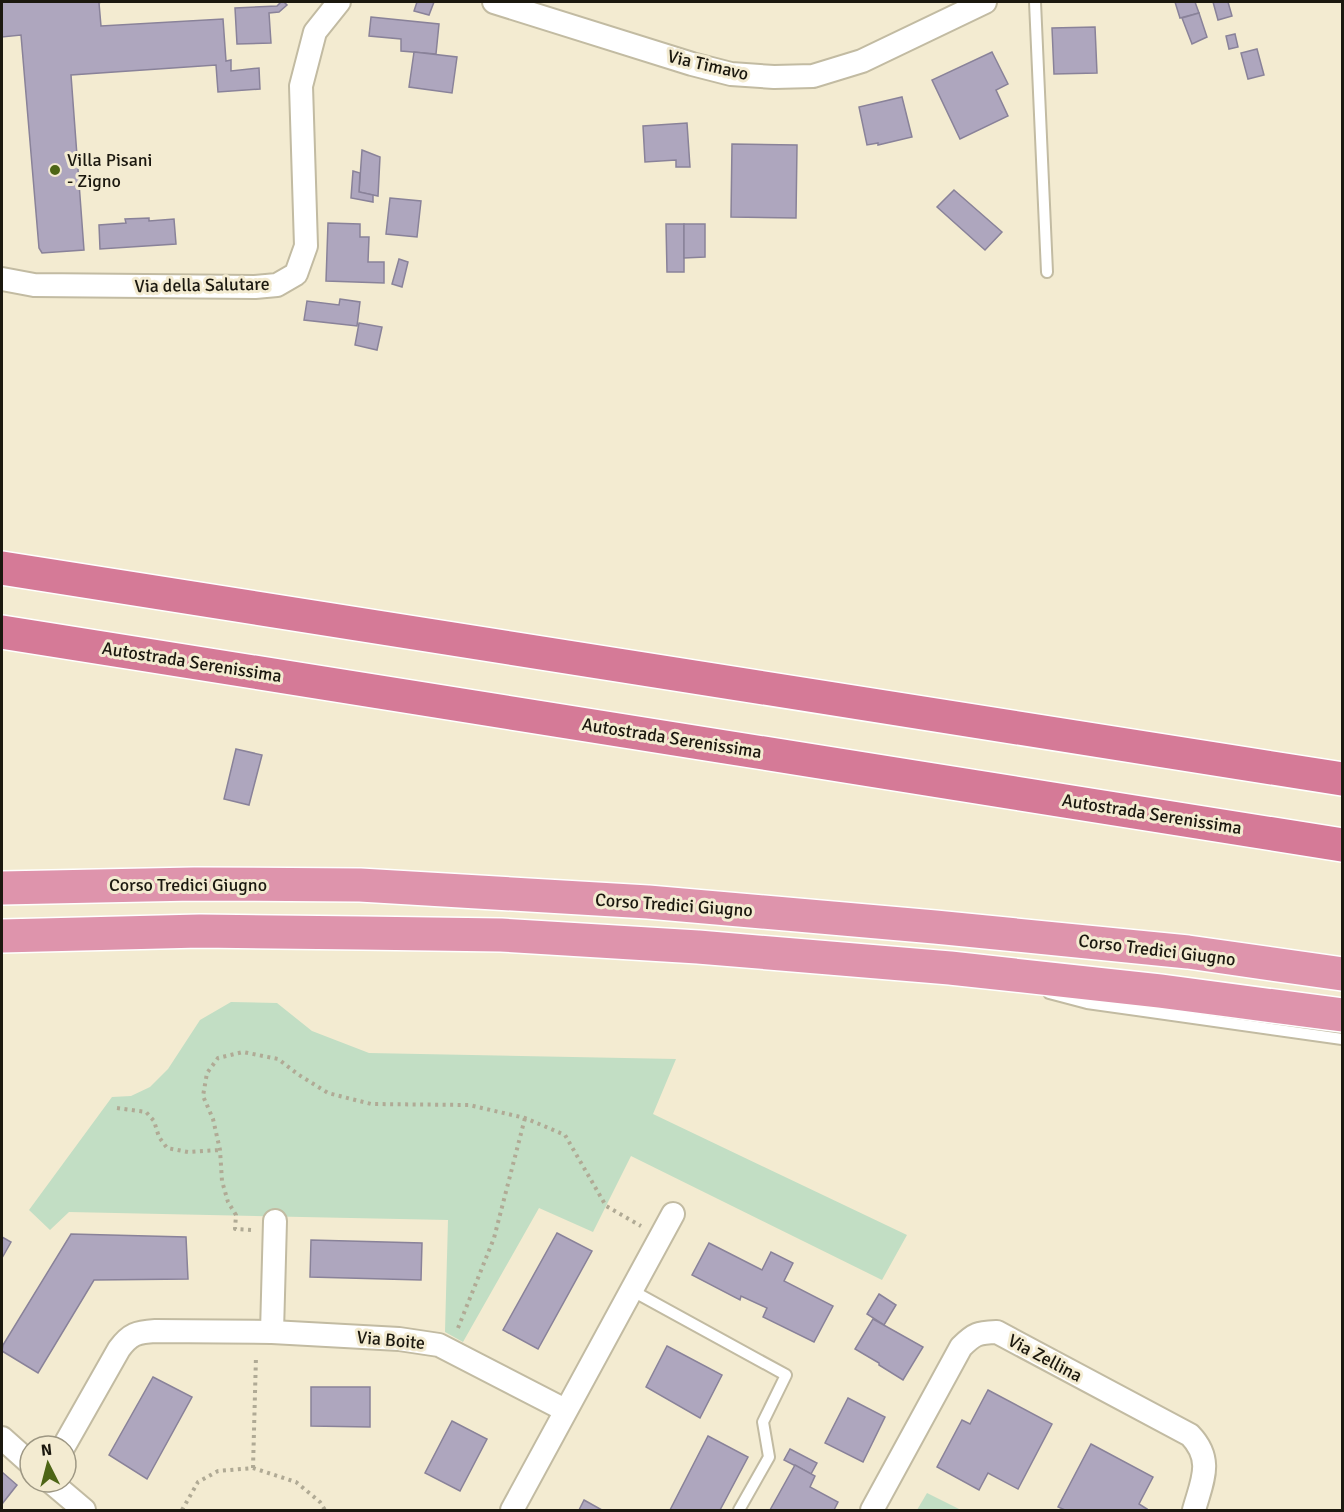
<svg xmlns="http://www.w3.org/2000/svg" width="1344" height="1512" font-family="Signika,sans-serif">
<rect width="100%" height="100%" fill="#f3ebd1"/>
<!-- green -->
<g fill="#c2dec4">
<path d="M231,1002L277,1003L312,1031L369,1053L676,1059L653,1114L907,1235L882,1280L631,1156L593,1232L539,1208L463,1342L445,1332L448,1220L69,1212L50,1230L29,1210L112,1097L131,1096L150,1087L168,1069L200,1020Z"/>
<path d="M927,1493L961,1510H917Z"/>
</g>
<!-- building -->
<g fill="#aea6be" stroke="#898299" stroke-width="1.5">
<path d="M2,2H101L99,3L101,26L223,19L226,61L231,60V71L259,68L260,89L218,92L216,65L71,75L84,250L42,253L39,248L21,35L2,37Z"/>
<path d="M281,2H284L287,5L279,12L269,13L271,43L237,44L235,8L277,6Z"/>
<path d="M417,2H434L429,15L414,11Z"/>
<path d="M1175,2H1195L1199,13L1180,18Z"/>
<path d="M1213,2H1228L1232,16L1218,20Z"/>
<path d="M1199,13L1207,37L1192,44L1182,18Z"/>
<path d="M371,17L439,24L436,54L401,51V39L369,36Z"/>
<path d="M1095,27L1097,73L1054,74L1052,28Z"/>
<path d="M1235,34L1238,47L1229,49L1226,36Z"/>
<path d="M1257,49L1264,75L1248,79L1241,53Z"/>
<path d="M414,52L457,57L452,93L409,87Z"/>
<path d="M992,52L1008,84L996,90L1008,116L960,139L932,80Z"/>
<path d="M902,97L912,137L878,145V143L867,145L859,107Z"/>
<path d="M687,123L690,167H676V160L645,162L643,126Z"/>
<path d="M732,144L797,145L796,218L731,217Z"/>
<path d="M362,150L380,157L378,196L359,192Z"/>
<path d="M353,171L360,173L359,192L373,195V202L351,198Z"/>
<path d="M954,190L1002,232L985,250L937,207Z"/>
<path d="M390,198L421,201L417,237L386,234Z"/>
<path d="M149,218V221L174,219L176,244L100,249L99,225L126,223L125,219Z"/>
<path d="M328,223L360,224V237H369L368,262H384V283L326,281Z"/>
<path d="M666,224H684V272H667Z"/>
<path d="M684,224H705V257L684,258Z"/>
<path d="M399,259L408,262L402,287L392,284Z"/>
<path d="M340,299L360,302L357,326L304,320L307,301L339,305Z"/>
<path d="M359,323L382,327L377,350L355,345Z"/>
<path d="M236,749L262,755L249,805L224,799Z"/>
<path d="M557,1233L592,1251L538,1349L503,1330Z"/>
<path d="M71,1234L186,1237L188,1279L94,1280L38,1373L2,1351L3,1345Z"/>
<path d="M2,1237L11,1242L2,1258Z"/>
<path d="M311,1240L422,1243L421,1280L310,1277Z"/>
<path d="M709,1243L762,1270L771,1252L793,1263L784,1281L833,1306L814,1342L763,1317L767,1308L741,1296L740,1300L692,1275Z"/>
<path d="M879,1294L896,1305L884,1325L867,1314Z"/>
<path d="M873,1319L923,1347L903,1380L879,1365V1363L855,1349Z"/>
<path d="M667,1346L722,1375L700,1418L646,1387Z"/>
<path d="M153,1377L192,1397L147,1479L109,1455Z"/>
<path d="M311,1387H370V1427L311,1426Z"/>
<path d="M988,1390L1052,1424L1018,1489L988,1473L979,1490L937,1467L962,1420L970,1424Z"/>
<path d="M848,1398L885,1417L863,1462L825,1443Z"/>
<path d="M452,1421L487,1439L460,1491L425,1473Z"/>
<path d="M708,1436L748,1457L720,1510H670Z"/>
<path d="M1091,1444L1153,1477L1139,1504L1147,1509L1146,1510H1065L1058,1507Z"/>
<path d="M790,1449L817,1463L811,1474L784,1460Z"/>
<path d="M795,1465L815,1476L810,1487L838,1502L834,1510H770Z"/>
<path d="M2,1472L17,1485L2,1504Z"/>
<path d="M584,1500L602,1510H579Z"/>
</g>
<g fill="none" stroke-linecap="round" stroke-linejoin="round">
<!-- service casing -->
<g stroke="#c2bba2" stroke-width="14">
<g id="service">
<path d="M1035,2L1047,272"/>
<path d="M1049,993L1087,1003L1342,1039"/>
<path d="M631,1290L786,1375L763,1422L769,1457L739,1510"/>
</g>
</g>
<!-- minor casing -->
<g stroke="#c2bba2" stroke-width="26">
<g id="minor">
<path d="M494,2L692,64L731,74L774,77L813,76L862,61L985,2"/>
<path d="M2,279L34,285L255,287L277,285L296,274L306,246L301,86L315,32L339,2"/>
<path d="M272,1332L275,1221"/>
<path d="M2,1438L30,1463"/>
<path d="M64,1446L119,1349C130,1334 137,1332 155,1331L272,1332L399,1339L439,1345L565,1410"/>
<path d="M51,1482L84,1510"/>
<path d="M512,1510L673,1214"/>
<path d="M872,1510L961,1347C975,1333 978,1333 997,1332L1190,1435C1214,1460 1202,1481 1194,1510"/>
</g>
</g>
<!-- trunk casing -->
<g stroke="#fff" stroke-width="36">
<g id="trunk">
<path d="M2,888L194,884L360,885L648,902L935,927L1188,952L1342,974"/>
<path d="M2,936L200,931L361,933L501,935L698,947L950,968L1160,991L1342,1015"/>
</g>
</g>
<!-- motorway casing -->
<g stroke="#fff" stroke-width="36">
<g id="motorway">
<path d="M2,568L1342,779"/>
<path d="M2,632L1342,845"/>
</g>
</g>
<!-- path -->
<g stroke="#b0aa95" stroke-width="4" stroke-dasharray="3 4.5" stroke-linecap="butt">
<path d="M117,1108L146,1112L154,1121L159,1137L167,1148L188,1152L220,1150"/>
<path d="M251,1230L235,1229L236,1215L228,1202L222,1181L220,1150L213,1119L203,1096L207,1073L218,1058L243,1052L278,1059L299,1075L328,1093L371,1104L469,1105L525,1118L565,1135L606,1206L641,1226"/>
<path d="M458,1328L494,1238L525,1118"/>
<path d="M253,1468L256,1356"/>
<path d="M182,1510L198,1482L218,1471L253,1468L296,1482L320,1502L325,1510"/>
</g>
<!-- service -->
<use href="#service" stroke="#fff" stroke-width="10"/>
<!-- minor -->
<use href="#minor" stroke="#fff" stroke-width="22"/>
<!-- trunk -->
<use href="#trunk" stroke="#de94ac" stroke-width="33"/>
<!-- motorway -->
<use href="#motorway" stroke="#d57a97" stroke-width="33"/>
</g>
<!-- markers -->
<circle fill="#4d6515" stroke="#f3ebd1" stroke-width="2" cx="55" cy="170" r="6"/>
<g text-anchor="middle" stroke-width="6" stroke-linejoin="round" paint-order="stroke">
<!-- street labels -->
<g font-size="18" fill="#1b180f" stroke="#f3ebd1">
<text transform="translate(708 65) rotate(13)" y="6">Via Timavo</text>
<text transform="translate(202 285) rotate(-1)" y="6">Via della Salutare</text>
<text transform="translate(192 662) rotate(9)" y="6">Autostrada Serenissima</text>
<text transform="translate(672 738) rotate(9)" y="6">Autostrada Serenissima</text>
<text transform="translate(1152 814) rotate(9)" y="6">Autostrada Serenissima</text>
<text x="188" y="891">Corso Tredici Giugno</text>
<text transform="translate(674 905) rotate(4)" y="6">Corso Tredici Giugno</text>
<text transform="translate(1157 950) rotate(7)" y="6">Corso Tredici Giugno</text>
<text transform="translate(391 1340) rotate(5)" y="6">Via Boite</text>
<text transform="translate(1045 1358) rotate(28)" y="6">Via Zellina</text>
</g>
<!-- poi labels -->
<g font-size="18" fill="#1b180f" stroke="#f3ebd1" text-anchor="start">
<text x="67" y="166">Villa Pisani<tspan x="67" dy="21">- Zigno</tspan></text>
</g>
</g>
<!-- border -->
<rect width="1344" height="1512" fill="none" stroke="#1b180f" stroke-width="6"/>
<!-- north arrow -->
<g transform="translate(48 1464) rotate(354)"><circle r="28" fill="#f3ebd1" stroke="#9d9783" stroke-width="1.5"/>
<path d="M0-4.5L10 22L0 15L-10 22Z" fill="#4d6515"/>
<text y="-9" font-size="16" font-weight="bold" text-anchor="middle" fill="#1b180f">N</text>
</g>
</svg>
